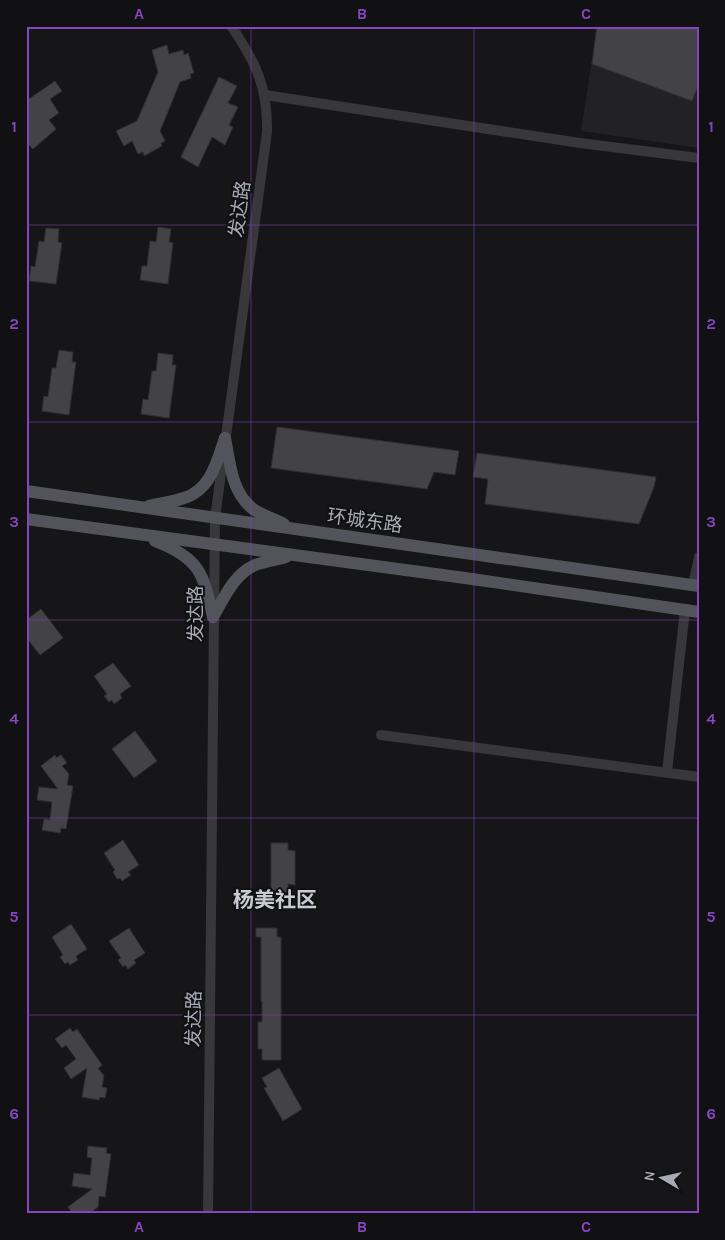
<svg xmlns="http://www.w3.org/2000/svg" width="725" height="1240" font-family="Karla,'Noto Sans SC',sans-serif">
<rect width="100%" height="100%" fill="#161517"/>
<!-- built -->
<path fill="#222124" d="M597,26H699V148L581,131Z"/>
<!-- building -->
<g fill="#424247" stroke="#303033">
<path d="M597,26H699V83L692,101L592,64Z"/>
<path d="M167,45L169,54L183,50L184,55L188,53L194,73L190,74L191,78L180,82L160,131L165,141L161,143L162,146L144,156L143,152L138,154L132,141L124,146L116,131L137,121L158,72L152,50Z"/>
<path d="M219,77L237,86L228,103L238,107L229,125L233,127L225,145L212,137L198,167L181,157Z"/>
<path d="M55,81L62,91L50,99L59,113L49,120L56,129L33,149L26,142V101Z"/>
<path d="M158,227L171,229L169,242L173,243L168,284L140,280L142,266H147L150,241L156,242Z"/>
<path d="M46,228L59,229L58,242L62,243L56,284L29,281L31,266L35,267L39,241L44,242Z"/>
<path d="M59,350L73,352L72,362H76L69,415L42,411L44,396L48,397L52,368H56Z"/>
<path d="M158,353L173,355L172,365H176L169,418L141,414L143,399L148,400L152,371H156Z"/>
<path d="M277,427L459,451L455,475L434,472L427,489L271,468Z"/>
<path d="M477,453L656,477L654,487L639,524L485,504L488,479L473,477Z"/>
<path d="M41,609L63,638L40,655L26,637V620Z"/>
<path d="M113,663L131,686L120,694L122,698L114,704L112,700L109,702L104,696L107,694L94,676Z"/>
<path d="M135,731L157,761L134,778L112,749Z"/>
<path d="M55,755L56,758L61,755L67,763L62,766L69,774L67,785L73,786L66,829L61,828L60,833L42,830L44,819L50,820L52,802L37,800L39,787L58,789L41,766Z"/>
<path d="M123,840L139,865L128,872L131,875L122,881L120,878L117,879L113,872L115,870L104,853Z"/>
<path d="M271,843H288V850L295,851V885L288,884V892H271Z"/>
<path d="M71,924L87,949L76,956L78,960L70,965L68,962L65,964L60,957L63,955L52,937Z"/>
<path d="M129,928L145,953L134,960L136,963L128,969L125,965L123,967L118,960L121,958L109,941Z"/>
<path d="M256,928H277V937H281V1060H262V1049H258V1022H262V1001H261V937H256Z"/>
<path d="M70,1028L73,1032L77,1029L102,1065L98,1068L104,1076L102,1087L107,1088L105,1098L100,1097L99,1100L82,1097L87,1068L71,1079L64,1068L76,1059L66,1045L62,1048L55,1039Z"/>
<path d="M279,1068L302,1109L283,1121L264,1088L267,1087L262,1078Z"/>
<path d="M88,1146L107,1148L106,1153L111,1154L105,1197L99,1196L98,1207L88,1214H73L68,1207L92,1189L72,1186L74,1173L90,1175L92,1158L87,1157Z"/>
</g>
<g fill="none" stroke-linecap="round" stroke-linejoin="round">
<!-- minor -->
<g stroke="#37373c" stroke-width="10">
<path d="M265,95L580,143L699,158"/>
<path d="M693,585L699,557"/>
<path d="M381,735L699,777"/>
<path d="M667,772L685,610"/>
<path d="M208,1214L215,518L267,132C268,88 256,62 231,26"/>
</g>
<!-- major -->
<g stroke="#53545b" stroke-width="12">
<path d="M225,438C230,462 231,492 253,509C262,515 274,519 284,524"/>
<path d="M26,491L699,586"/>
<path d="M149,506C160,503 173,502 184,498C211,490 217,461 225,438"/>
<path d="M26,519L465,578L699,612"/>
<path d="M155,541C200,559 203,572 213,617"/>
<path d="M213,617C224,598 234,574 255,565C265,561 276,560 286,557"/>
</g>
</g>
<!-- grid -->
<path fill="none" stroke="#8445bd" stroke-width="1" stroke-opacity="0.55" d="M251,26V1214M474,26V1214M26,225H699M26,422H699M26,620H699M26,818H699M26,1015H699"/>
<g text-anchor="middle" stroke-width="4" stroke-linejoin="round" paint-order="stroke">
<!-- street labels -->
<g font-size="19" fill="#a8abb6" stroke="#111012">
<text transform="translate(239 209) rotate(-82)" y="7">发达路</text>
<text transform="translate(365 520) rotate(8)" y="7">环城东路</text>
<text transform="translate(195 614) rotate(-90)" y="7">发达路</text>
<text transform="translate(193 1019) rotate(-89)" y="7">发达路</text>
</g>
<!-- quarter labels -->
<g font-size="21" font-weight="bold" fill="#c9cbd3" stroke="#111012">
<text x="275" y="907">杨美社区</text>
</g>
</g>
<!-- border -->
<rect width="725" height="1240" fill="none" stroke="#111012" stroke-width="55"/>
<!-- north arrow -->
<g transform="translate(662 1178) rotate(279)" stroke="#111012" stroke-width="4" paint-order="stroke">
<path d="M0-4L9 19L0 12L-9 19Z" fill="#a8abb6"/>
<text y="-8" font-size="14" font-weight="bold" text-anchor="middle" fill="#a8abb6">N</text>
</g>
<rect x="28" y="28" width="670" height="1184" fill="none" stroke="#8445bd" stroke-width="2"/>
<g font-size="16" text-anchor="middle" font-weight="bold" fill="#8445bd">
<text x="139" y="19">A</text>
<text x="362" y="19">B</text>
<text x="586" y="19">C</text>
<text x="14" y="132">1</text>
<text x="711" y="132">1</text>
<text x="14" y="329">2</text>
<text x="711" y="329">2</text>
<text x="14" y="527">3</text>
<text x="711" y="527">3</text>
<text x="14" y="724">4</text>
<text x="711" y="724">4</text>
<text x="14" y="922">5</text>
<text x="711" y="922">5</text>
<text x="14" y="1119">6</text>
<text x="711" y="1119">6</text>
<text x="139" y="1232">A</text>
<text x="362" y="1232">B</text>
<text x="586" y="1232">C</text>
</g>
</svg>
